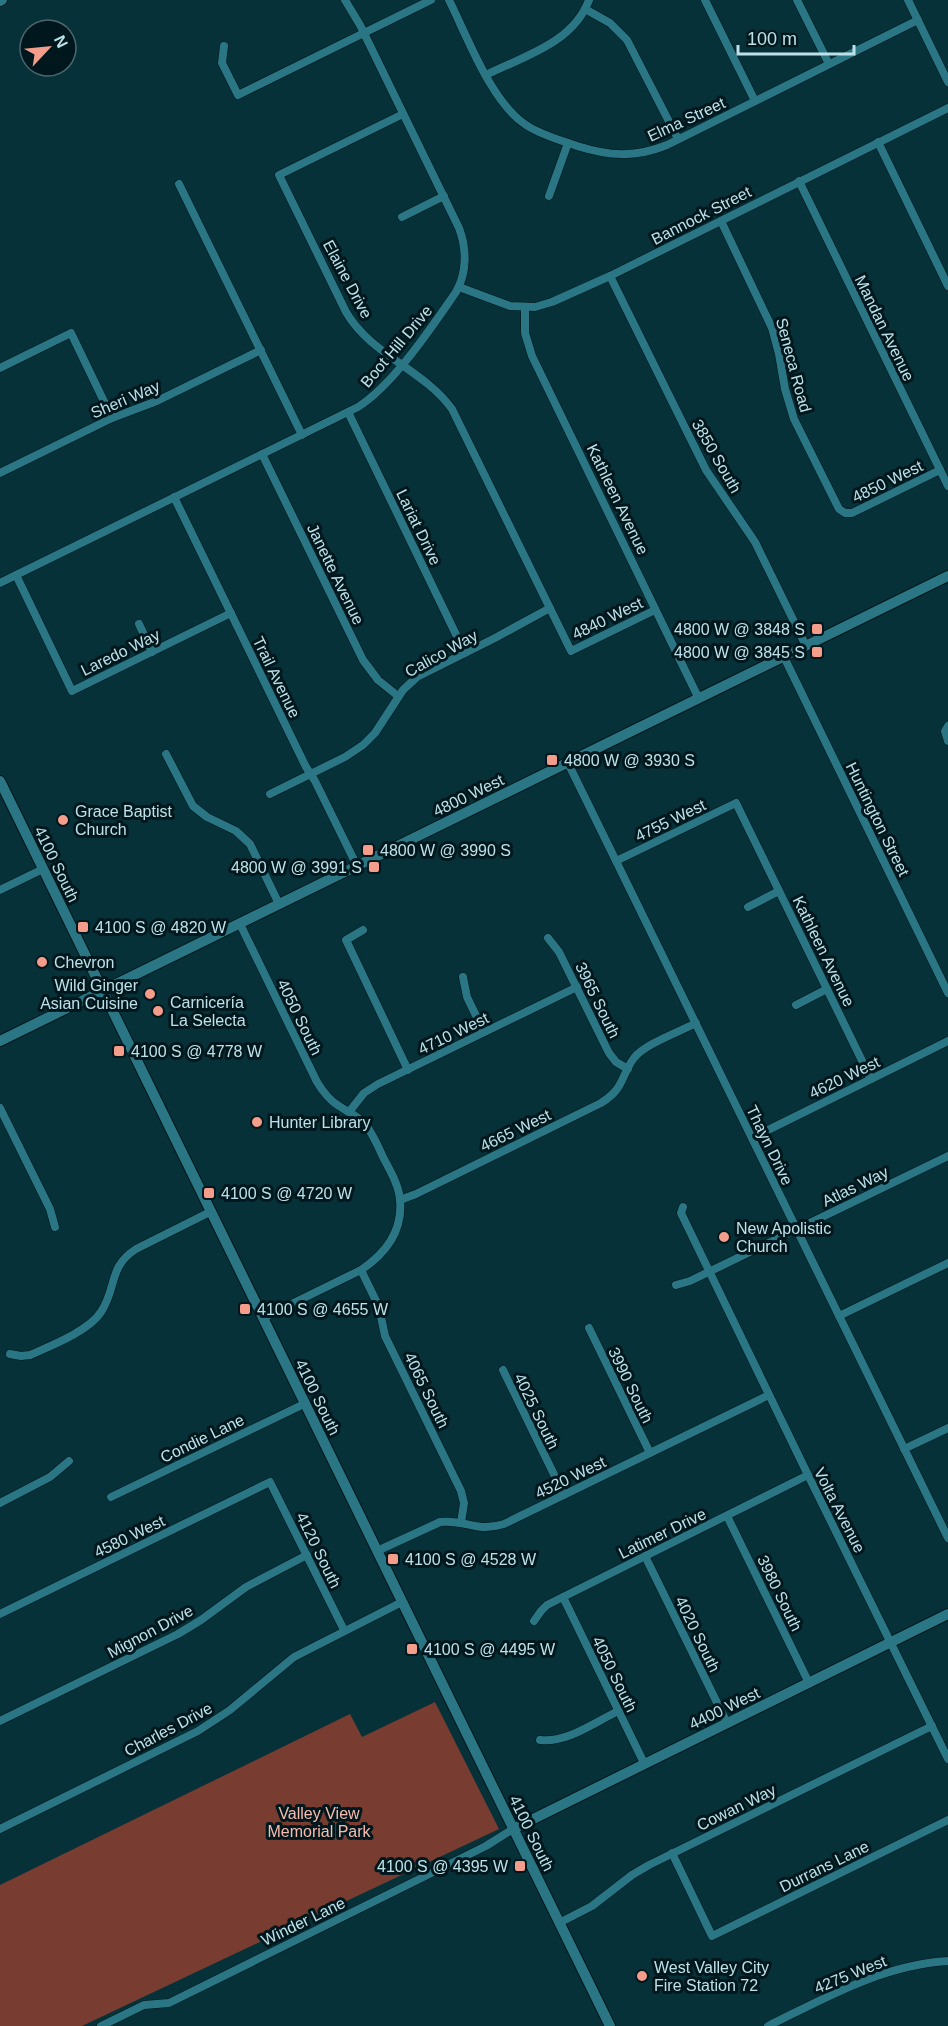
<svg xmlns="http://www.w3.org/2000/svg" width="948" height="2026" font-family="Arial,sans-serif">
<rect width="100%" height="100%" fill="#073138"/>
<!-- green -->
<path fill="#783c30" d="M435,1702L499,1829L82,2026H0V1885L350,1714L362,1737Z"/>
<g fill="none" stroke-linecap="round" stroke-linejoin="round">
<!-- street casing -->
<g stroke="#02171b" stroke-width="9">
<g id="street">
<path d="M449,0C468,38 491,102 526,125C541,135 560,140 577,146C609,156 635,158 667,145L918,20"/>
<path d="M705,0L755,101"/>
<path d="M797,0L829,64"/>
<path d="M908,0L948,82"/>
<path d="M585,9L610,23L627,40L678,139"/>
<path d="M224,46L222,63L238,95L431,0"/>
<path d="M486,75C524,56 573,43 589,0"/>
<path d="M403,114L279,175L346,312C371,355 424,370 452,409L571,651L655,610"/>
<path d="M878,142L948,286"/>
<path d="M799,181L948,486"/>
<path d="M179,184L302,435"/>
<path d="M549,196L568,143"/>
<path d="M402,217L444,196"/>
<path d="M721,221L772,328L779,354L785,389L794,419L839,509L845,513H852L940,470"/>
<path d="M610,276L706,470L755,542L806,646"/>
<path d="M459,287L510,306L535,307L552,302L610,276L948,108"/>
<path d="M525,308V333L532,356L699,699"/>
<path d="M0,368L71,333L112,418"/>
<path d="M348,412L465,653"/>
<path d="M262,454L363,660L378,680L398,696"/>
<path d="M0,473L112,418L157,401L261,350"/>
<path d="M174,497L306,767L315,781L357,866"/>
<path d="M16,575L72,691L231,613"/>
<path d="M0,583L358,407C394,384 431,328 456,292C467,273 467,249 459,228L360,25L345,0"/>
<path d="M139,624L152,652"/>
<path d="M784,657L948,993"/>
<path d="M948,726L945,731L948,741"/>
<path d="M166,754L193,806L207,817L236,831L250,844L279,904"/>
<path d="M568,763L948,1538"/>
<path d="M270,794L345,757L363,745L375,733L403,690L417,677L495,638L550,608"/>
<path d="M616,861L736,803L871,1079"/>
<path d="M0,890L43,869"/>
<path d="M748,907L779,891"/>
<path d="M240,924L317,1082C323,1092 329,1100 339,1106C348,1112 358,1116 365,1124C373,1134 378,1146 383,1157C390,1171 399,1185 400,1200C403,1231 385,1254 361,1270L263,1318"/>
<path d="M363,930L346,940L408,1070"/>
<path d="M548,938L559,952L609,1053L616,1062L628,1069"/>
<path d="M463,977L467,997L484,1032"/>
<path d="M796,1005L827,989"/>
<path d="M0,1108L50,1209L55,1227"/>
<path d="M349,1112L364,1093L378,1084L577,987"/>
<path d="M752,1138L948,1041"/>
<path d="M400,1200L416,1194L601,1103C625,1088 620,1077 634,1058C645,1044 679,1032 696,1023"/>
<path d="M683,1207L681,1213L808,1475L948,1759"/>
<path d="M361,1270L379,1307L385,1336L461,1491L464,1503L461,1523"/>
<path d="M676,1285L690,1281L948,1156"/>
<path d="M839,1316L948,1263"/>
<path d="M589,1328L650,1453"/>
<path d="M10,1354L21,1356L30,1355C50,1346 89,1331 101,1312C117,1288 108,1267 136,1249L210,1212"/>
<path d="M503,1370L564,1495"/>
<path d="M904,1449L948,1428"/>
<path d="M111,1497L304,1404"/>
<path d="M0,1503L50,1477L69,1461"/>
<path d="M727,1516L809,1683"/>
<path d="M377,1551L440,1522C466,1519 476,1533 504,1524L769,1395"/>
<path d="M645,1556L727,1723"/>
<path d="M563,1597L644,1763"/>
<path d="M0,1614L270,1482L344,1630"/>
<path d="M534,1621L541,1611L547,1605L808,1475"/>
<path d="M0,1721L178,1634L201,1620L246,1587L307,1555"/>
<path d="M540,1740C567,1743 594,1723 618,1711"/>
<path d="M0,1829L198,1731L230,1710L294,1657L402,1602"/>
<path d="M672,1853L712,1936L948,1820"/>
<path d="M559,1923L592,1906L632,1875L649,1865L932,1726"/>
<path d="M101,2026L144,2005L169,2003L486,1846L513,1829"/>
<path d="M768,2026C825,1998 882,1965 948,1961"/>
</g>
</g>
<!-- secondary casing -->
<g stroke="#02171b" stroke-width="12">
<g id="secondary">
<path d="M0,1L2,0"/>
<path d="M0,781L610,2026"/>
<path d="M0,1041L948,576"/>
<path d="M513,1829L948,1614"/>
</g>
</g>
<!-- street -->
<use href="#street" stroke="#2a7684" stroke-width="8"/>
<!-- secondary -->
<use href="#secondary" stroke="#2a7684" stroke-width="10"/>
</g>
<!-- markers -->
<g fill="#f49d8b" stroke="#00181d" stroke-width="2">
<rect x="811" y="623" width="12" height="12" rx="3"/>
<rect x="811" y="646" width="12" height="12" rx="3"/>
<rect x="546" y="754" width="12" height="12" rx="3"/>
<circle cx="63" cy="820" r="6"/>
<rect x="362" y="844" width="12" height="12" rx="3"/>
<rect x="368" y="861" width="12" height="12" rx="3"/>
<rect x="77" y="921" width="12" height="12" rx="3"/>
<circle cx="42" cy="962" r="6"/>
<circle cx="150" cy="994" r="6"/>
<circle cx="158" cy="1011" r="6"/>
<rect x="113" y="1045" width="12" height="12" rx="3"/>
<circle cx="257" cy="1122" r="6"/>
<rect x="203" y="1187" width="12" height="12" rx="3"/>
<circle cx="724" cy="1237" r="6"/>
<rect x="239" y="1303" width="12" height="12" rx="3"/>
<rect x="387" y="1553" width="12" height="12" rx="3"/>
<rect x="406" y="1643" width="12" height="12" rx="3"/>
<rect x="514" y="1860" width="12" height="12" rx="3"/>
<circle cx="642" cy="1976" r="6"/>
</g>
<g text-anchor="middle" stroke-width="6" stroke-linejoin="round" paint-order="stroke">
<!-- street labels -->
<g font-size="16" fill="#bee1e9" stroke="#00181d">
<text transform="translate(686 119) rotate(-25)" y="6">Elma Street</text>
<text transform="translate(701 215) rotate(-27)" y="6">Bannock Street</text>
<text transform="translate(348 279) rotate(62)" y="6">Elaine Drive</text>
<text transform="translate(885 328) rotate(64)" y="6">Mandan Avenue</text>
<text transform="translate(396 346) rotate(-50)" y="6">Boot Hill Drive</text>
<text transform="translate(794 365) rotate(75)" y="6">Seneca Road</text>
<text transform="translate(125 399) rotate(-23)" y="6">Sheri Way</text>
<text transform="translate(717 456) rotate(60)" y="6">3850 South</text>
<text transform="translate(887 481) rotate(-26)" y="6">4850 West</text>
<text transform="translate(618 499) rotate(64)" y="6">Kathleen Avenue</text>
<text transform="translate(419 527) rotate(64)" y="6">Lariat Drive</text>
<text transform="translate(336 574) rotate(64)" y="6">Janette Avenue</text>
<text transform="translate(607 618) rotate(-26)" y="6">4840 West</text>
<text transform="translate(120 652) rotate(-26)" y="6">Laredo Way</text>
<text transform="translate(441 653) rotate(-29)" y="6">Calico Way</text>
<text transform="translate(277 677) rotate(64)" y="6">Trail Avenue</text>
<text transform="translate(468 795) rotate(-26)" y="6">4800 West</text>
<text transform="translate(878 819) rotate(64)" y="6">Huntington Street</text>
<text transform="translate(670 820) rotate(-26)" y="6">4755 West</text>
<text transform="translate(57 864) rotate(64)" y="6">4100 South</text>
<text transform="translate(824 951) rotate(64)" y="6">Kathleen Avenue</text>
<text transform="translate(598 1000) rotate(64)" y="6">3965 South</text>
<text transform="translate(300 1017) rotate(64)" y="6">4050 South</text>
<text transform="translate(453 1033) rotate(-26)" y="6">4710 West</text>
<text transform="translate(844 1077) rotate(-26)" y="6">4620 West</text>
<text transform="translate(515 1130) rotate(-26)" y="6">4665 West</text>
<text transform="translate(770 1145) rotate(64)" y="6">Thayn Drive</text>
<text transform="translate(855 1186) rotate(-26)" y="6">Atlas Way</text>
<text transform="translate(631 1385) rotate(64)" y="6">3990 South</text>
<text transform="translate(427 1390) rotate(64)" y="6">4065 South</text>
<text transform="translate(318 1397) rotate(64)" y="6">4100 South</text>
<text transform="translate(537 1411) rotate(64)" y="6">4025 South</text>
<text transform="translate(202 1438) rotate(-26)" y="6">Condie Lane</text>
<text transform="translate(570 1477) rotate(-26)" y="6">4520 West</text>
<text transform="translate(840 1510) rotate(63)" y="6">Volta Avenue</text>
<text transform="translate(662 1533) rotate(-26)" y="6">Latimer Drive</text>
<text transform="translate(129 1536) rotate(-26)" y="6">4580 West</text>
<text transform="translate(319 1550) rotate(64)" y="6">4120 South</text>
<text transform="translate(780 1593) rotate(64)" y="6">3980 South</text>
<text transform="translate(150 1631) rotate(-28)" y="6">Mignon Drive</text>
<text transform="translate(698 1634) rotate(64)" y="6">4020 South</text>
<text transform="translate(615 1674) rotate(64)" y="6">4050 South</text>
<text transform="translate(724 1708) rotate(-26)" y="6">4400 West</text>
<text transform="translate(168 1729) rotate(-28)" y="6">Charles Drive</text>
<text transform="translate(736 1807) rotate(-26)" y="6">Cowan Way</text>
<text transform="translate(532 1833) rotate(64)" y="6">4100 South</text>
<text transform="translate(824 1866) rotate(-26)" y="6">Durrans Lane</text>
<text transform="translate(303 1921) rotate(-26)" y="6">Winder Lane</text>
<text transform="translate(850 1974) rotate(-22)" y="6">4275 West</text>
</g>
<!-- poi labels -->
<g font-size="16" fill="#bee1e9" stroke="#00181d" text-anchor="start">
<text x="805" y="635" text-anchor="end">4800 W @ 3848 S</text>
<text x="805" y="658" text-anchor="end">4800 W @ 3845 S</text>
<text x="564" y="766">4800 W @ 3930 S</text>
<text x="75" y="817">Grace Baptist<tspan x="75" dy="18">Church</tspan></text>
<text x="380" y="856">4800 W @ 3990 S</text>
<text x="362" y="873" text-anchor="end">4800 W @ 3991 S</text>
<text x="95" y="933">4100 S @ 4820 W</text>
<text x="54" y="968">Chevron</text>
<text x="138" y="991" text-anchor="end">Wild Ginger<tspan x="138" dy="18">Asian Cuisine</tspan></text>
<text x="170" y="1008">Carnicería<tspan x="170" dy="18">La Selecta</tspan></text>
<text x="131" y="1057">4100 S @ 4778 W</text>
<text x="269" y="1128">Hunter Library</text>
<text x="221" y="1199">4100 S @ 4720 W</text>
<text x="736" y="1234">New Apolistic<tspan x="736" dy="18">Church</tspan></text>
<text x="257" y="1315">4100 S @ 4655 W</text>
<text x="405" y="1565">4100 S @ 4528 W</text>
<text x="424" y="1655">4100 S @ 4495 W</text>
<text x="508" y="1872" text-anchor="end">4100 S @ 4395 W</text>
<text x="654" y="1973">West Valley City<tspan x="654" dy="18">Fire Station 72</tspan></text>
</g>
<!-- park labels -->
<g font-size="16" fill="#fabaac" stroke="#00181d">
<text x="319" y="1819">Valley View<tspan x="319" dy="18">Memorial Park</tspan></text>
</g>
</g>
<!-- north arrow -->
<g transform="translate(48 48) rotate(64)"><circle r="28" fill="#00181d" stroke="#4c686f" stroke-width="1.5"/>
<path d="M0-4.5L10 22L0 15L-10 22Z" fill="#f49d8b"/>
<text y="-9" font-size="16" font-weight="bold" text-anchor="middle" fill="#bee1e9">N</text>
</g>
<!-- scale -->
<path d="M738 45v9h116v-9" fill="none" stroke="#bee1e9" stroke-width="3"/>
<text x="747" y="45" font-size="18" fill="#bee1e9" stroke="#00181d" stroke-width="4.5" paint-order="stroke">100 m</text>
</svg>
